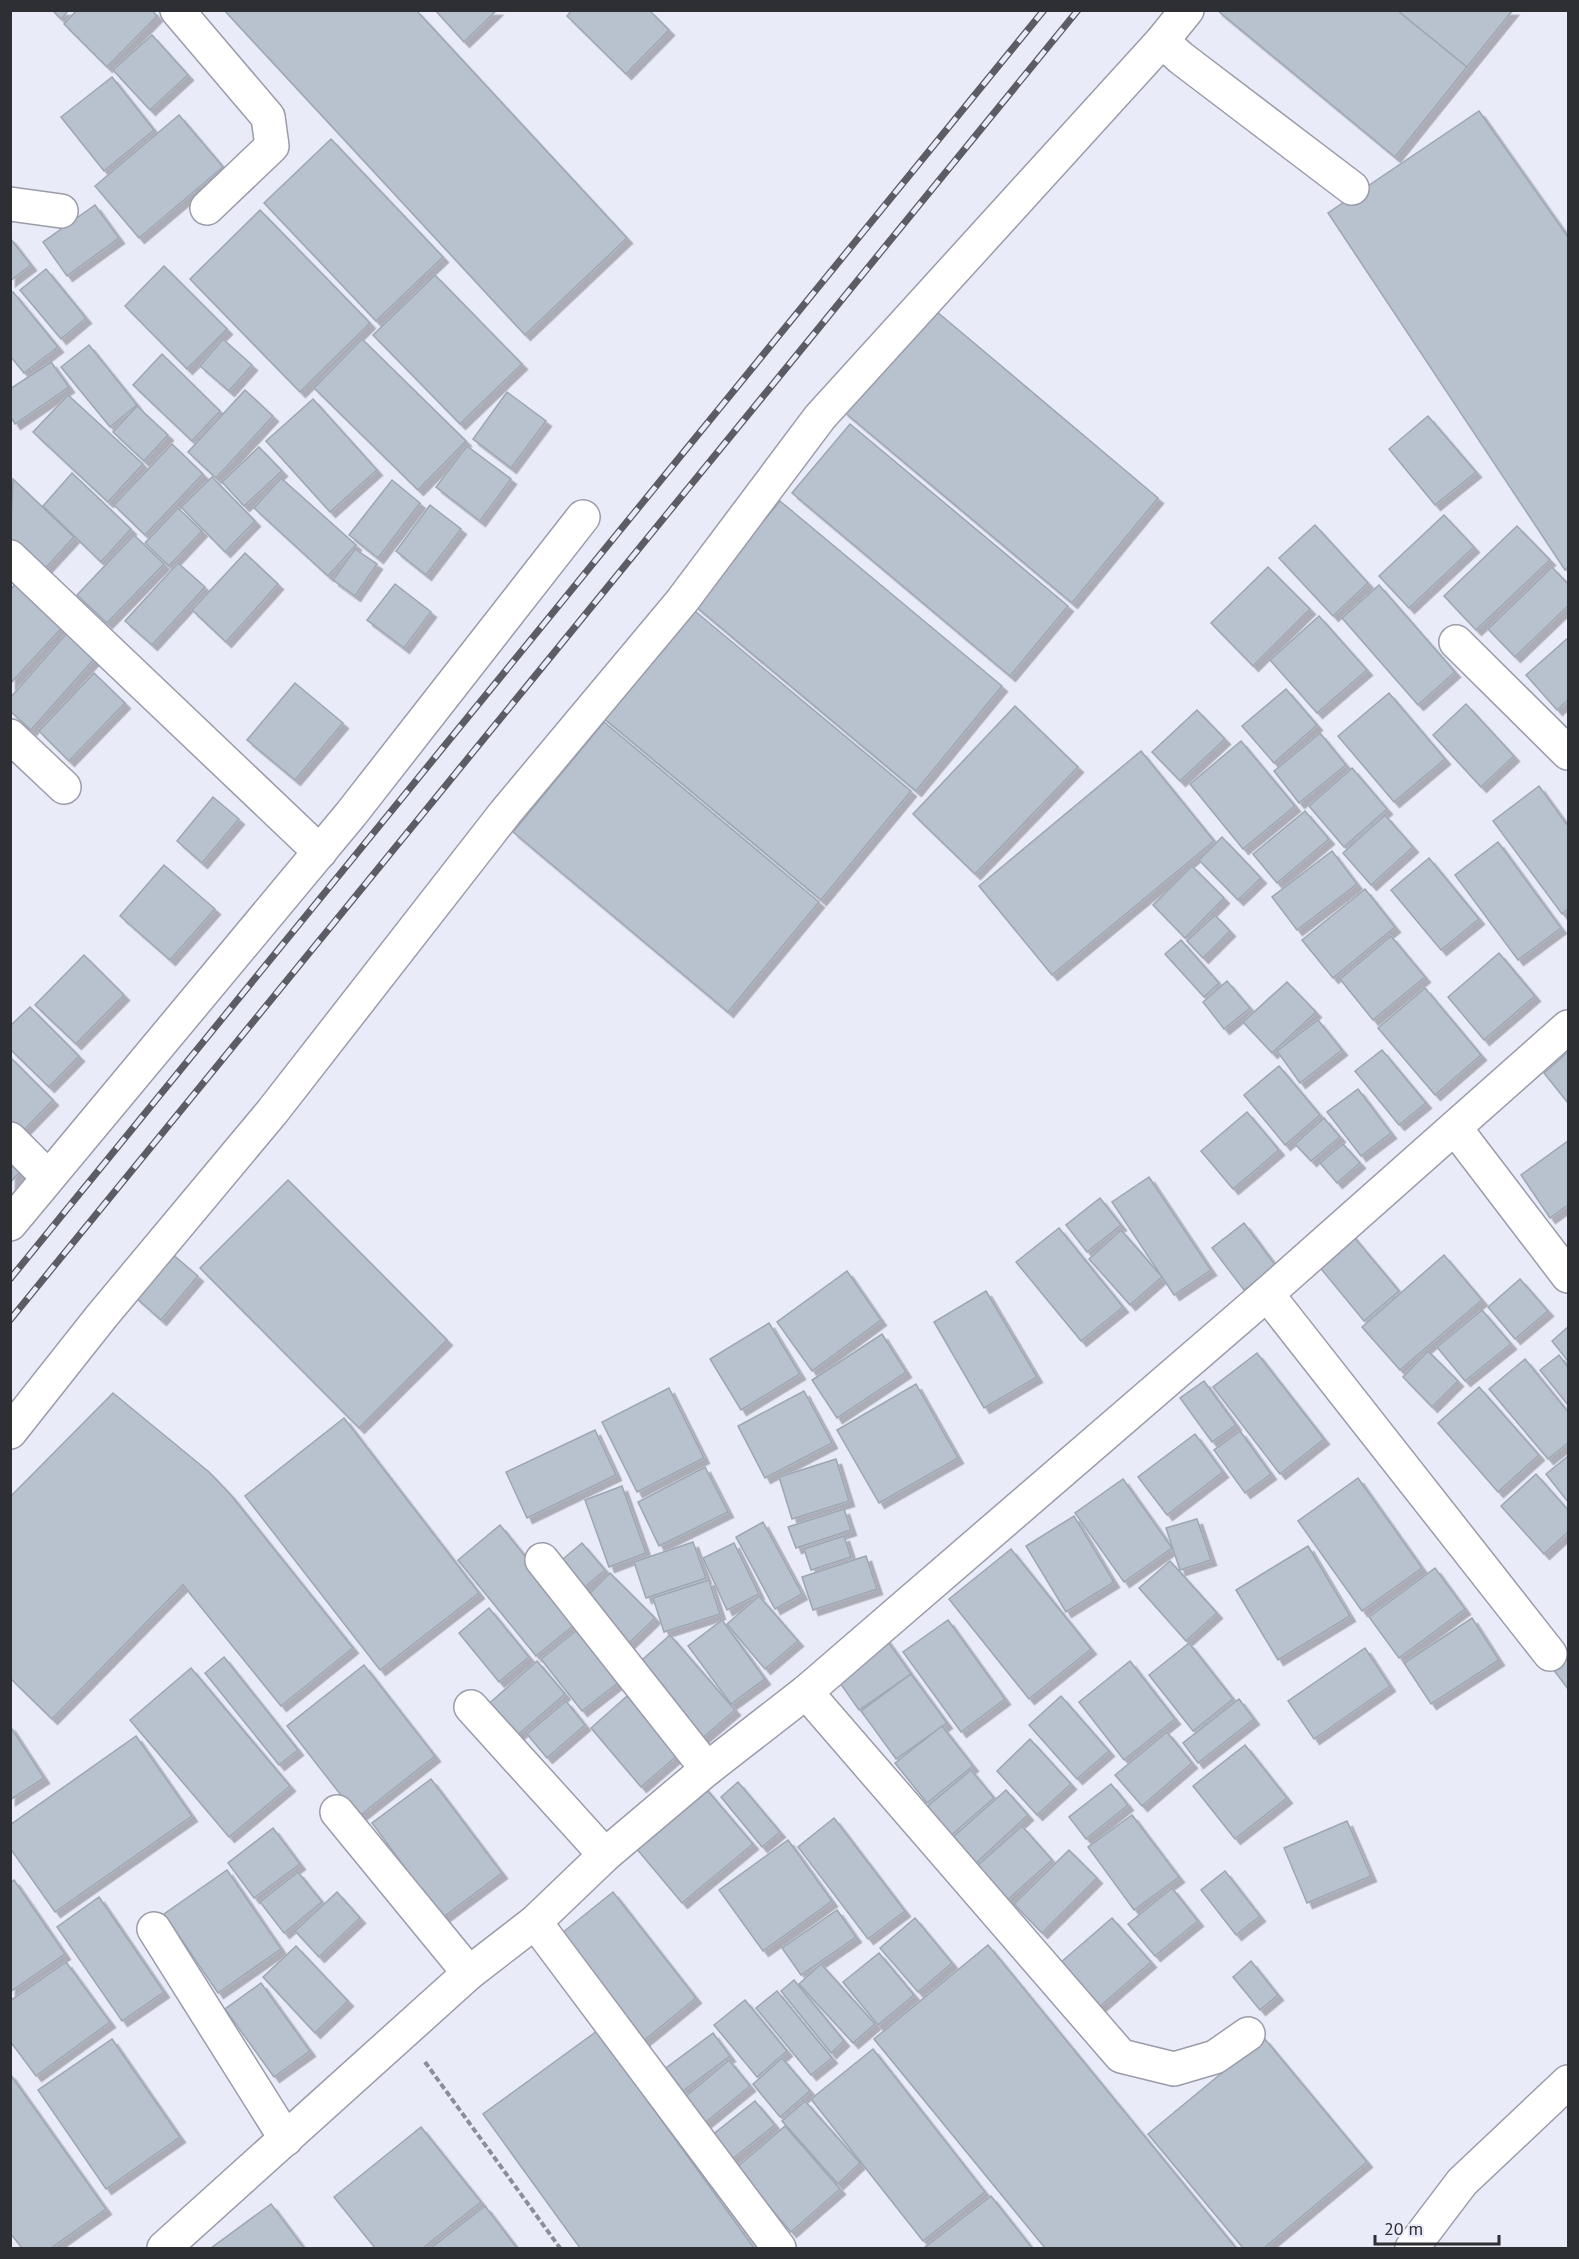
<svg xmlns="http://www.w3.org/2000/svg" width="1579" height="2259" font-family="'PT Sans',sans-serif">
<defs>
<filter id="shadow"><feDropShadow dx="5.5" dy="5.5" stdDeviation="0" flood-color="#0004"/></filter>
</defs>
<rect width="100%" height="100%" fill="#eaebf9"/>
<!-- building -->
<g fill="#b8c2ce" stroke="#9da7b2" stroke-width="1.5" filter="url(#shadow)">
<path d="M52,10H69L61,19Z"/>
<path d="M77,10H152L157,16L107,67L64,24Z"/>
<path d="M224,10H416L627,238L525,335Z"/>
<path d="M435,10H497L464,42Z"/>
<path d="M572,10H649L669,30L626,74L567,16Z"/>
<path d="M1217,10H1397L1467,67L1395,157Z"/>
<path d="M1397,10H1513L1467,67Z"/>
<path d="M152,35L188,75L150,110L113,70Z"/>
<path d="M112,77L154,130L104,171L61,117Z"/>
<path d="M1479,111L1568,237V567L1565,570L1328,213Z"/>
<path d="M179,115L223,167L139,238L95,186Z"/>
<path d="M331,139L443,257L376,321L264,203Z"/>
<path d="M95,205L119,238L67,276L43,242Z"/>
<path d="M260,210L370,323L300,392L190,279Z"/>
<path d="M10,238L31,265L10,281Z"/>
<path d="M164,266L227,329L187,369L125,306Z"/>
<path d="M46,269L86,318L61,339L20,290Z"/>
<path d="M435,275L522,364L460,424L373,335Z"/>
<path d="M13,292L58,347L24,373L10,356V294Z"/>
<path d="M930,306L1158,498L1072,603L843,411Z"/>
<path d="M223,339L252,365L229,391L200,366Z"/>
<path d="M362,339L466,441L418,490L314,388Z"/>
<path d="M89,345L137,405L110,427L61,367Z"/>
<path d="M162,354L220,411L192,441L133,385Z"/>
<path d="M51,362L69,387L15,424L10,416V389Z"/>
<path d="M245,390L273,416L216,478L188,452Z"/>
<path d="M507,392L546,421L511,468L473,439Z"/>
<path d="M68,395L143,464L108,502L33,432Z"/>
<path d="M313,399L377,470L330,512L266,441Z"/>
<path d="M137,406L168,435L144,461L113,432Z"/>
<path d="M1428,416L1476,472L1435,505L1389,449Z"/>
<path d="M850,424L1068,606L1010,676L792,493Z"/>
<path d="M172,444L203,474L145,535L114,505Z"/>
<path d="M467,446L511,479L480,521L436,487Z"/>
<path d="M259,447L282,471L244,506L222,482Z"/>
<path d="M72,473L131,529L101,562L43,506Z"/>
<path d="M212,477L255,521L225,552L181,507Z"/>
<path d="M281,478L356,545L328,576L254,508Z"/>
<path d="M13,479L74,537L41,573L10,545Z"/>
<path d="M392,480L420,503L378,558L349,535Z"/>
<path d="M780,501L1002,686L916,791L694,605Z"/>
<path d="M430,505L461,529L426,575L396,551Z"/>
<path d="M178,508L202,531L169,566L145,543Z"/>
<path d="M1444,515L1474,547L1409,608L1379,576Z"/>
<path d="M1315,525L1368,583L1333,616L1279,558Z"/>
<path d="M1517,526L1550,560L1476,630L1444,596Z"/>
<path d="M134,535L164,564L107,623L77,595Z"/>
<path d="M355,549L377,564L355,596L333,580Z"/>
<path d="M245,553L278,584L226,642L192,610Z"/>
<path d="M178,563L205,587L152,645L125,621Z"/>
<path d="M1268,567L1310,609L1253,666L1211,623Z"/>
<path d="M1552,567L1568,584V606L1515,657L1488,629Z"/>
<path d="M23,576L70,619L10,684V590Z"/>
<path d="M395,584L431,612L404,648L367,620Z"/>
<path d="M1379,585L1455,672L1418,705L1342,618Z"/>
<path d="M690,607L911,791L821,900L601,716Z"/>
<path d="M1319,616L1367,670L1317,713L1270,660Z"/>
<path d="M67,633L95,658L31,730L10,711V698Z"/>
<path d="M1568,638V700L1557,710L1526,675Z"/>
<path d="M94,673L125,703L69,761L39,731Z"/>
<path d="M295,683L343,723L295,780L247,740Z"/>
<path d="M1286,689L1317,725L1274,763L1242,726Z"/>
<path d="M1389,693L1445,759L1394,802L1338,736Z"/>
<path d="M1466,704L1514,756L1481,787L1433,735Z"/>
<path d="M1015,706L1078,767L975,874L913,814Z"/>
<path d="M1197,710L1225,739L1180,781L1152,752Z"/>
<path d="M604,722L819,902L728,1012L513,832Z"/>
<path d="M1320,733L1346,765L1299,803L1274,771Z"/>
<path d="M1241,741L1295,806L1243,849L1190,784Z"/>
<path d="M1141,751L1214,841L1052,975L979,886Z"/>
<path d="M1352,768L1387,809L1344,847L1309,806Z"/>
<path d="M1539,786L1568,826V909L1562,914L1493,821Z"/>
<path d="M213,797L239,819L202,863L177,841Z"/>
<path d="M1305,811L1329,839L1277,883L1253,854Z"/>
<path d="M1385,815L1413,847L1371,885L1343,853Z"/>
<path d="M1222,837L1261,878L1238,900L1199,860Z"/>
<path d="M1498,842L1561,928L1518,960L1455,875Z"/>
<path d="M1332,851L1357,884L1297,930L1272,897Z"/>
<path d="M1429,858L1479,919L1441,950L1391,890Z"/>
<path d="M164,865L215,909L170,960L120,916Z"/>
<path d="M1192,866L1224,898L1185,938L1153,905Z"/>
<path d="M1365,889L1395,927L1333,978L1302,940Z"/>
<path d="M1215,915L1230,931L1203,958L1187,941Z"/>
<path d="M1391,936L1425,977L1373,1020L1340,979Z"/>
<path d="M1181,940L1219,983L1204,997L1165,954Z"/>
<path d="M1499,953L1535,996L1484,1040L1448,997Z"/>
<path d="M84,955L124,995L76,1044L35,1005Z"/>
<path d="M1227,981L1250,1008L1224,1029L1203,1002Z"/>
<path d="M1287,982L1316,1012L1272,1053L1243,1022Z"/>
<path d="M1425,988L1481,1055L1435,1095L1378,1028Z"/>
<path d="M30,1007L79,1056L49,1087L10,1049V1026Z"/>
<path d="M1318,1020L1342,1050L1300,1083L1277,1051Z"/>
<path d="M1382,1050L1426,1103L1399,1125L1355,1071Z"/>
<path d="M1568,1052V1103L1544,1073Z"/>
<path d="M10,1057L53,1100L22,1132L10,1120Z"/>
<path d="M1279,1066L1320,1115L1285,1145L1244,1095Z"/>
<path d="M1358,1089L1391,1133L1361,1156L1327,1112Z"/>
<path d="M1247,1112L1279,1150L1233,1189L1201,1151Z"/>
<path d="M1324,1118L1340,1137L1311,1161L1295,1144Z"/>
<path d="M1568,1141V1205L1550,1218L1521,1175Z"/>
<path d="M1343,1144L1360,1163L1337,1183L1320,1163Z"/>
<path d="M10,1158L23,1168L10,1183Z"/>
<path d="M1149,1177L1211,1270L1174,1295L1112,1202Z"/>
<path d="M288,1180L447,1340L359,1428L200,1268Z"/>
<path d="M1100,1198L1121,1225L1087,1252L1066,1225Z"/>
<path d="M1244,1223L1276,1266L1244,1290L1212,1248Z"/>
<path d="M1059,1228L1123,1307L1081,1341L1016,1262Z"/>
<path d="M1121,1230L1162,1277L1130,1305L1089,1259Z"/>
<path d="M1348,1230L1399,1291L1364,1321L1313,1259Z"/>
<path d="M171,1253L198,1276L161,1320L134,1296Z"/>
<path d="M1444,1255L1482,1300L1400,1370L1362,1327Z"/>
<path d="M847,1271L881,1320L812,1371L777,1322Z"/>
<path d="M1520,1279L1548,1311L1515,1339L1488,1307Z"/>
<path d="M986,1291L1037,1377L984,1408L934,1322Z"/>
<path d="M1482,1310L1511,1344L1465,1381L1437,1347Z"/>
<path d="M769,1323L800,1374L741,1410L710,1359Z"/>
<path d="M1568,1327V1361L1552,1341Z"/>
<path d="M882,1334L906,1372L837,1418L812,1380Z"/>
<path d="M1428,1351L1458,1381L1432,1407L1403,1377Z"/>
<path d="M1257,1353L1324,1439L1280,1474L1213,1387Z"/>
<path d="M1559,1355L1568,1367V1405L1540,1370Z"/>
<path d="M1525,1359L1568,1412V1443L1548,1459L1489,1389Z"/>
<path d="M1204,1381L1236,1425L1212,1442L1180,1398Z"/>
<path d="M916,1384L958,1458L879,1503L837,1430Z"/>
<path d="M1479,1387L1539,1455L1498,1492L1438,1423Z"/>
<path d="M669,1388L704,1458L637,1492L602,1422Z"/>
<path d="M804,1391L832,1443L765,1478L738,1426Z"/>
<path d="M113,1393L209,1472L230,1494L353,1648L281,1706L183,1585L52,1719L10,1678V1497Z"/>
<path d="M344,1418L479,1593L380,1670L245,1496Z"/>
<path d="M595,1430L616,1475L527,1518L506,1472Z"/>
<path d="M1240,1431L1271,1474L1245,1493L1214,1450Z"/>
<path d="M1195,1434L1223,1472L1167,1515L1138,1477Z"/>
<path d="M1568,1456V1502L1546,1474Z"/>
<path d="M836,1459L849,1501L792,1519L779,1477Z"/>
<path d="M705,1467L728,1512L659,1546L638,1502Z"/>
<path d="M1536,1474L1568,1510V1532L1544,1554L1501,1506Z"/>
<path d="M1358,1478L1422,1568L1362,1611L1298,1521Z"/>
<path d="M1123,1479L1172,1548L1124,1582L1075,1513Z"/>
<path d="M622,1486L646,1553L609,1567L585,1500Z"/>
<path d="M844,1509L851,1530L796,1548L788,1527Z"/>
<path d="M1074,1516L1114,1582L1066,1612L1026,1546Z"/>
<path d="M1197,1519L1211,1560L1180,1570L1166,1528Z"/>
<path d="M763,1522L802,1594L775,1609L736,1537Z"/>
<path d="M500,1525L578,1622L536,1656L458,1560Z"/>
<path d="M844,1536L851,1557L811,1570L804,1549Z"/>
<path d="M693,1542L706,1578L646,1598L634,1562Z"/>
<path d="M582,1543L605,1570L574,1596L551,1569Z"/>
<path d="M734,1543L759,1594L727,1610L703,1558Z"/>
<path d="M1308,1546L1350,1616L1278,1660L1236,1590Z"/>
<path d="M1011,1549L1091,1649L1029,1699L949,1599Z"/>
<path d="M866,1556L877,1589L813,1610L802,1577Z"/>
<path d="M1170,1561L1217,1613L1186,1641L1139,1588Z"/>
<path d="M1435,1568L1465,1609L1399,1658L1369,1617Z"/>
<path d="M610,1573L655,1618L624,1648L580,1603Z"/>
<path d="M709,1580L720,1614L664,1632L653,1598Z"/>
<path d="M759,1596L798,1641L765,1669L727,1624Z"/>
<path d="M489,1608L529,1657L499,1682L459,1633Z"/>
<path d="M1472,1618L1499,1660L1431,1704L1404,1663Z"/>
<path d="M722,1620L765,1679L731,1704L688,1646Z"/>
<path d="M948,1620L1005,1699L961,1732L903,1652Z"/>
<path d="M583,1625L624,1678L582,1711L541,1659Z"/>
<path d="M670,1635L735,1710L699,1741L634,1667Z"/>
<path d="M884,1636L911,1674L859,1710L833,1673Z"/>
<path d="M1189,1643L1233,1699L1193,1731L1149,1675Z"/>
<path d="M1365,1648L1390,1686L1314,1739L1288,1701Z"/>
<path d="M1568,1650V1689L1550,1665Z"/>
<path d="M224,1657L298,1750L279,1765L205,1673Z"/>
<path d="M537,1661L565,1694L513,1739L485,1707Z"/>
<path d="M1130,1661L1175,1719L1124,1760L1079,1702Z"/>
<path d="M364,1665L435,1756L358,1817L287,1726Z"/>
<path d="M191,1668L290,1786L229,1837L130,1720Z"/>
<path d="M911,1674L947,1723L896,1759L861,1711Z"/>
<path d="M627,1696L678,1755L641,1787L591,1728Z"/>
<path d="M1061,1696L1109,1751L1077,1779L1029,1725Z"/>
<path d="M1239,1699L1254,1719L1198,1763L1183,1743Z"/>
<path d="M566,1701L585,1725L547,1758L527,1734Z"/>
<path d="M10,1726L44,1778L10,1800Z"/>
<path d="M942,1726L973,1766L927,1803L895,1763Z"/>
<path d="M1167,1732L1192,1763L1142,1806L1115,1775Z"/>
<path d="M136,1736L192,1816L55,1912L10,1848V1825Z"/>
<path d="M1030,1739L1071,1784L1037,1815L997,1771Z"/>
<path d="M1245,1745L1287,1798L1235,1839L1193,1786Z"/>
<path d="M971,1770L994,1798L947,1839L923,1810Z"/>
<path d="M431,1779L502,1873L442,1918L372,1823Z"/>
<path d="M738,1782L780,1832L762,1847L721,1797Z"/>
<path d="M701,1783L753,1844L682,1903L631,1842Z"/>
<path d="M1111,1784L1128,1805L1086,1839L1069,1817Z"/>
<path d="M1006,1790L1028,1815L976,1863L952,1838Z"/>
<path d="M1132,1815L1179,1877L1134,1910L1088,1847Z"/>
<path d="M834,1818L905,1911L868,1939L798,1847Z"/>
<path d="M1347,1821L1371,1876L1307,1903L1284,1848Z"/>
<path d="M1022,1826L1052,1860L1005,1902L975,1868Z"/>
<path d="M273,1828L300,1864L254,1898L228,1863Z"/>
<path d="M788,1840L832,1901L763,1951L719,1890Z"/>
<path d="M1069,1850L1097,1878L1042,1933L1014,1904Z"/>
<path d="M227,1870L281,1949L218,1993L164,1914Z"/>
<path d="M1225,1871L1260,1916L1236,1935L1201,1890Z"/>
<path d="M298,1872L322,1902L284,1933L260,1902Z"/>
<path d="M14,1880L65,1954L10,1992V1883Z"/>
<path d="M1172,1888L1198,1921L1155,1956L1128,1924Z"/>
<path d="M337,1892L360,1918L319,1957L295,1931Z"/>
<path d="M613,1892L696,1998L641,2043L557,1937Z"/>
<path d="M99,1897L164,1992L122,2021L57,1927Z"/>
<path d="M837,1910L856,1937L801,1975L782,1948Z"/>
<path d="M915,1918L952,1963L918,1992L880,1948Z"/>
<path d="M1112,1918L1151,1962L1098,2008L1060,1963Z"/>
<path d="M988,1945L1236,2248H1045L874,2039Z"/>
<path d="M296,1946L348,2001L315,2033L263,1977Z"/>
<path d="M879,1953L914,1995L878,2025L843,1982Z"/>
<path d="M1251,1961L1278,1995L1260,2010L1233,1977Z"/>
<path d="M66,1962L110,2022L36,2076L10,2041V2001Z"/>
<path d="M821,1964L875,2024L853,2043L799,1984Z"/>
<path d="M794,1980L844,2041L831,2053L781,1991Z"/>
<path d="M261,1983L310,2051L274,2077L225,2009Z"/>
<path d="M777,1991L832,2058L811,2075L756,2008Z"/>
<path d="M745,2000L787,2051L757,2077L714,2025Z"/>
<path d="M597,2031L754,2248H580L483,2114Z"/>
<path d="M713,2033L730,2056L683,2091L666,2068Z"/>
<path d="M1264,2038L1367,2162L1264,2248H1243L1148,2134Z"/>
<path d="M112,2039L180,2137L106,2189L38,2090Z"/>
<path d="M873,2049L985,2192L923,2241L811,2099Z"/>
<path d="M782,2058L810,2091L780,2117L753,2084Z"/>
<path d="M729,2060L750,2086L700,2127L679,2102Z"/>
<path d="M10,2074L106,2209L51,2248H22L10,2233Z"/>
<path d="M755,2101L775,2125L730,2161L711,2136Z"/>
<path d="M805,2101L860,2163L838,2184L782,2121Z"/>
<path d="M785,2126L840,2189L791,2232L736,2168Z"/>
<path d="M421,2127L481,2202L423,2248H375L334,2197Z"/>
<path d="M991,2196L1032,2248H924Z"/>
<path d="M271,2204L304,2248H211Z"/>
<path d="M485,2206L517,2248H431Z"/>
</g>
<g fill="none" stroke-linecap="round" stroke-linejoin="round">
<!-- minor casing -->
<g stroke="#9b9ca9" stroke-width="36">
<g id="minor">
<path d="M177,10L268,117L272,146L207,208"/>
<path d="M1162,41L1187,10"/>
<path d="M10,204L61,211"/>
<path d="M10,557L320,852"/>
<path d="M1456,642L1568,753"/>
<path d="M10,736L64,787"/>
<path d="M1455,1128L1568,1276"/>
<path d="M10,1139L48,1177"/>
<path d="M10,1224L351,814L583,517"/>
<path d="M1267,1294L1550,1654"/>
<path d="M10,1432L101,1317L272,1112L505,813L682,601L820,417L1162,41L1181,58L1352,188"/>
<path d="M542,1560L707,1769"/>
<path d="M806,1692L1121,2056L1174,2069L1215,2057L1248,2034"/>
<path d="M471,1707L605,1855"/>
<path d="M337,1812L469,1973"/>
<path d="M535,1922L779,2248"/>
<path d="M154,1929L286,2139"/>
<path d="M164,2248L469,1973L535,1922L605,1855L707,1769L806,1692L1267,1294L1568,1027"/>
<path d="M1412,2248L1462,2182L1568,2082"/>
</g>
</g>
<!-- path -->
<path stroke="#8c8d97" stroke-width="4" stroke-dasharray="6 3" stroke-linecap="butt" d="M425,2062L560,2248"/>
<!-- minor -->
<use href="#minor" stroke="#fff" stroke-width="33"/>
<!-- rail casing -->
<g stroke="#5c5d64" stroke-width="7">
<g id="rail">
<path d="M10,1279L1044,10"/>
<path d="M10,1320L1078,10"/>
</g>
</g>
<!-- rail -->
<use href="#rail" stroke="#eaebf9" stroke-width="4.5" stroke-dasharray="14" stroke-linecap="butt"/>
</g>
<!-- border -->
<rect width="1579" height="2259" fill="none" stroke="#2e2f34" stroke-width="24"/>
<!-- scale -->
<path d="M1375 2235v9h124v-9" fill="none" stroke="#2e2f34" stroke-width="3"/>
<text x="1384" y="2235" font-size="18" fill="#2e2f34" stroke="#eaebf9" stroke-width="4.5" paint-order="stroke">20 m</text>
</svg>
